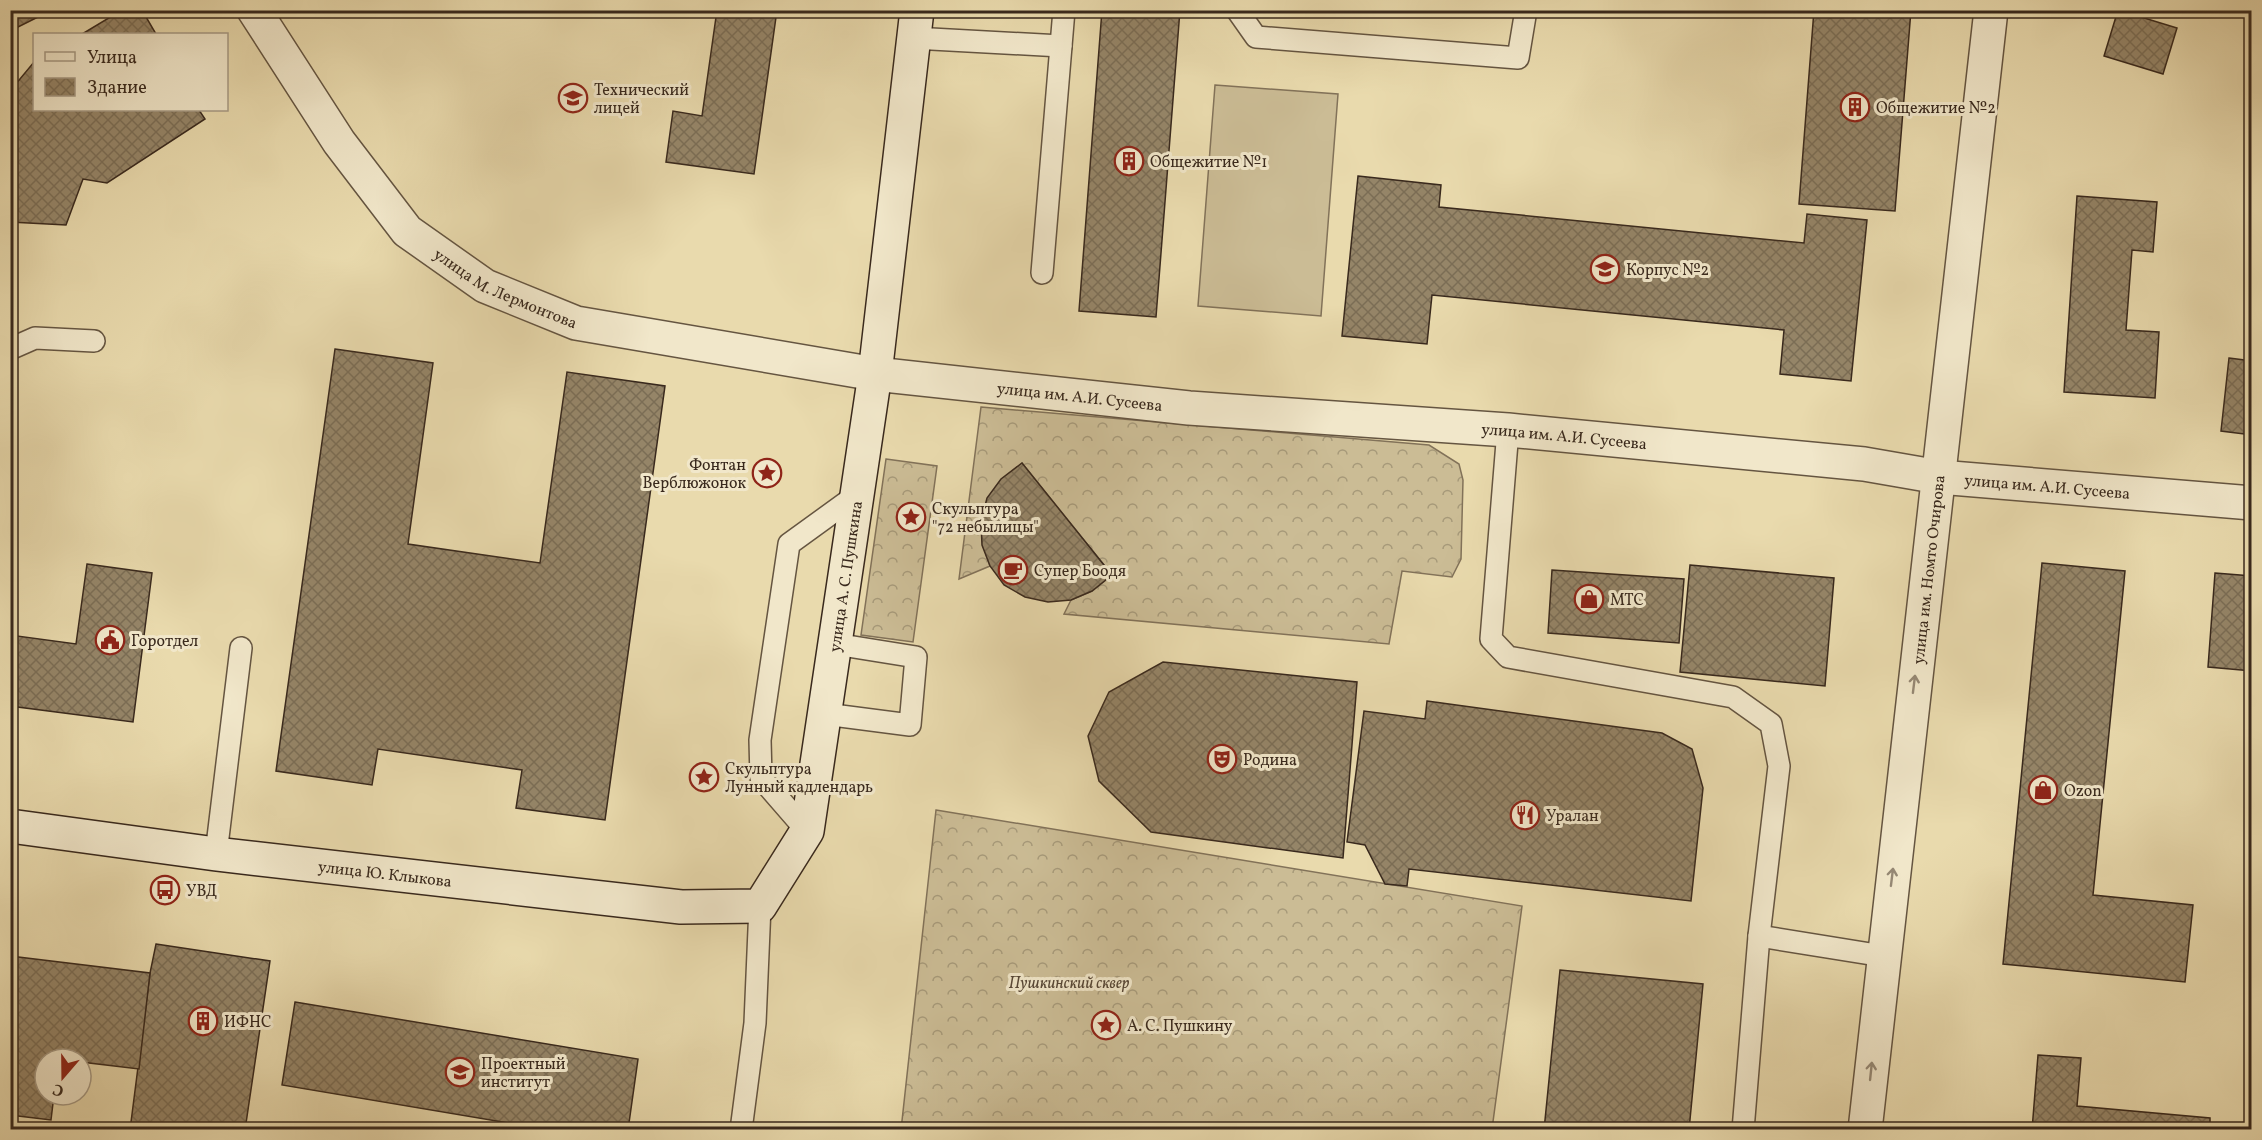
<svg xmlns="http://www.w3.org/2000/svg" width="2262" height="1140" font-family="Vollkorn,serif">
<defs>
<pattern id="forest-crowns" width="20" height="18" patternUnits="userSpaceOnUse" patternTransform="scale(1.5)"><rect width="20" height="18" fill="#cbbc95"/><path d="M2 6a3 3 0 1 1 6 0M12 15a3 3 0 1 1 6 0" fill="none" stroke="#a69979"/></pattern>
<pattern id="building-cross-hatch" width="8" height="8" patternUnits="userSpaceOnUse" patternTransform="scale(1.5)"><rect width="8" height="8" fill="#958568"/><path d="M0 0l8 8M0 8l8-8" fill="none" stroke="#7b6d55"/></pattern>
</defs>
<rect width="100%" height="100%" fill="#e9daad"/>
<filter id="stains"><feTurbulence type="fractalNoise" baseFrequency=".00333" numOctaves="4"/><feColorMatrix values="0 0 0 0 .2 0 0 0 0 .09 0 0 0 0 .02 0 0 0 .5 -.17"/></filter>
<radialGradient id="worn" r=".72"><stop offset=".6" stop-color="#630" stop-opacity="0"/><stop offset="1" stop-color="#630" stop-opacity=".3"/></radialGradient>
<!-- forest -->
<g fill="url(#forest-crowns)" stroke="#827259" stroke-width="1.5">
<path d="M981,407L1429,445L1459,464L1463,480L1461,559L1452,577L1402,571L1389,644L1064,614L1071,600L1092,591L1112,575L1022,463C983,493 972,519 990,566L959,579Z"/>
<path d="M886,459L937,466L913,642L861,635Z"/>
<path d="M936,810L1522,906L1492,1129L901,1130Z"/>
</g>
<!-- pitch -->
<path fill="#cbbc95" stroke="#827259" stroke-width="1.5" d="M1215,85L1338,94L1321,316L1198,306Z"/>
<!-- building -->
<g fill="url(#building-cross-hatch)" stroke="#39291d" stroke-width="1.5">
<path d="M10,10H52L10,31Z"/>
<path d="M122,10H142L156,34H82Z"/>
<path d="M717,10H777L754,174L666,162L673,111L702,116Z"/>
<path d="M1102,10H1180L1156,317L1079,311Z"/>
<path d="M1814,10H1911L1895,211L1799,204Z"/>
<path d="M2118,10L2177,28L2163,74L2104,56Z"/>
<path d="M34,62V110H199L205,119L107,183L83,179L66,225L10,222V91Z"/>
<path d="M1358,176L1441,185L1439,207L1804,243L1807,214L1867,220L1851,381L1780,374L1784,330L1432,295L1427,344L1342,336Z"/>
<path d="M2077,196L2157,202L2153,252L2132,250L2126,330L2159,332L2155,398L2064,392Z"/>
<path d="M335,349L433,363L408,544L540,563L567,372L665,386L605,820L516,808L522,770L378,749L372,785L276,771Z"/>
<path d="M2229,358L2252,361V435L2221,431Z"/>
<path d="M1022,463L1112,575L1092,591L1071,600L1048,602L1025,597L1004,585L990,566L982,545L981,521L987,498L1001,479Z"/>
<path d="M2042,563L2125,571L2093,895L2193,905L2185,982L2003,964Z"/>
<path d="M87,564L152,573L133,722L10,706V635L76,644Z"/>
<path d="M1690,565L1834,578L1825,686L1680,672Z"/>
<path d="M1552,570L1684,579L1679,643L1548,633Z"/>
<path d="M2215,573L2252,576V671L2208,667Z"/>
<path d="M1163,662L1357,682L1343,858L1151,832L1099,781L1088,736L1109,692Z"/>
<path d="M1427,701L1662,733L1692,749L1703,788L1691,901L1409,869L1407,886L1385,884L1365,845L1347,842L1364,711L1425,719Z"/>
<path d="M156,944L270,961L245,1130H130L150,973Z"/>
<path d="M10,956L150,973L139,1069L81,1062V1059H45V1095H54L51,1120L10,1115Z"/>
<path d="M1560,970L1703,984L1689,1130H1544Z"/>
<path d="M295,1002L638,1059L628,1130H550L282,1085Z"/>
<path d="M2038,1055L2081,1058L2077,1106L2210,1118V1130H2032Z"/>
</g>
<g fill="none" stroke-linecap="round" stroke-linejoin="round">
<!-- service casing -->
<g stroke="#655541" stroke-width="24">
<g id="service">
<path d="M1237,10L1256,37L1518,58L1526,10"/>
<path d="M913,38L1061,46"/>
<path d="M1042,273L1064,10"/>
<path d="M10,349L35,338L94,341"/>
<path d="M1508,430L1491,639L1508,657L1733,697L1771,724L1779,766L1759,936L1743,1130"/>
<path d="M825,714L910,725L916,657L835,644"/>
<path d="M807,831L761,778L760,740L789,544L858,494"/>
<path d="M216,854L241,648"/>
<path d="M1759,936L1883,956"/>
<path d="M741,1130L755,1023L760,906"/>
</g>
</g>
<!-- tertiary casing -->
<g stroke="#655541" stroke-width="36">
<g id="tertiary">
<path id="s1" d="M254,10L339,142L407,231L485,286L576,323L875,374L1189,408L1508,430L1864,464L1939,477L2252,503"/>
<path id="s2" d="M1865,1130L1991,10"/>
</g>
</g>
<!-- secondary casing -->
<g stroke="#39291d" stroke-width="36">
<g id="secondary">
<path id="s3" d="M10,826L216,854L681,907L760,906L807,831L875,374L917,10"/>
</g>
</g>
<!-- service -->
<use href="#service" stroke="#f1e7ca" stroke-width="21"/>
<!-- tertiary -->
<use href="#tertiary" stroke="#f1e7ca" stroke-width="33"/>
<!-- secondary -->
<use href="#secondary" stroke="#f1e7ca" stroke-width="33"/>
</g>
<!-- one-way arrows -->
<defs><path id="oneway-shaft" d="M-6 0H5M1.5-3L5.5 0L1.5 3" fill="none" stroke-width="1.6" stroke-linecap="round" stroke-linejoin="round" transform="scale(1.5)"/></defs>
<g stroke="#958874">
<use href="#oneway-shaft" transform="translate(1914 684) rotate(-83)"/>
<use href="#oneway-shaft" transform="translate(1892 877) rotate(-83)"/>
<use href="#oneway-shaft" transform="translate(1871 1071) rotate(-84)"/>
</g>
<!-- icons -->
<defs>
<g id="school-ring" transform="scale(1.5)"><circle r="9.5" fill="#f1e7ca" stroke="#8f2418" stroke-width="1.5"/><path d="M0-5L7-2L0 1L-7-2ZM-4 1L0 2.5L4 1V4Q0 6-4 4Z" fill="#8f2418"/></g>
<g id="building-ring" transform="scale(1.5)"><circle r="9.5" fill="#f1e7ca" stroke="#8f2418" stroke-width="1.5"/><path d="M-4-6H4V6H1V3H-1V6H-4ZM-2.5-4.3h1.7v1.8h-1.7ZM.8-4.3h1.7v1.8H.8ZM-2.5-1h1.7V.8h-1.7ZM.8-1h1.7V.8H.8Z" fill="#8f2418"/></g>
<g id="university-ring" transform="scale(1.5)"><circle r="9.5" fill="#f1e7ca" stroke="#8f2418" stroke-width="1.5"/><path d="M0-5L7-2L0 1L-7-2ZM-4 1L0 2.5L4 1V4Q0 6-4 4Z" fill="#8f2418"/></g>
<g id="sight-ring" transform="scale(1.5)"><circle r="9.5" fill="#f1e7ca" stroke="#8f2418" stroke-width="1.5"/><path d="M0-6L1.8-2.2L6-1.7L2.9 1.2L3.7 5.4L0 3.3L-3.7 5.4L-2.9 1.2L-6-1.7L-1.8-2.2Z" fill="#8f2418"/></g>
<g id="cafe-ring" transform="scale(1.5)"><circle r="9.5" fill="#f1e7ca" stroke="#8f2418" stroke-width="1.5"/><path d="M-5.5-4.5H6V0H3Q3 3.5 0 3.5H-2.5Q-5.5 3.5-5.5 0ZM3-3.2v2h1.7v-2ZM-6 4.5H4V6H-6Z" fill="#8f2418"/></g>
<g id="shop-ring" transform="scale(1.5)"><circle r="9.5" fill="#f1e7ca" stroke="#8f2418" stroke-width="1.5"/><path d="M-5-2.5h2.3a2.7 3.5 0 0 1 5.4 0H5L5.5 6h-11ZM-1.5-2.5h3a1.5 2.3 0 0 0-3 0Z" fill="#8f2418"/></g>
<g id="civic-ring" transform="scale(1.5)"><circle r="9.5" fill="#f1e7ca" stroke="#8f2418" stroke-width="1.5"/><path d="M-.6-6.5H3V-4.5H.6V-3L4-1V1h2V6H-6V1h2V-1L-.6-3ZM-1.2 2.5V6h2.4V2.5Z" fill="#8f2418"/></g>
<g id="theatre-ring" transform="scale(1.5)"><circle r="9.5" fill="#f1e7ca" stroke="#8f2418" stroke-width="1.5"/><path d="M-5-5.5Q0-4 5-5.5V0Q5 5 0 6Q-5 5-5 0ZM-3.3-2.5H-1v1.5H-3.3ZM1-2.5H3.3v1.5H1ZM-2.8 1Q0 5.5 2.8 1Z" fill="#8f2418"/></g>
<g id="restaurant-ring" transform="scale(1.5)"><circle r="9.5" fill="#f1e7ca" stroke="#8f2418" stroke-width="1.5"/><path d="M-5-6h1v4h1v-4h1v4h1v-4h1v5L-1.5 .5V6h-2V.5L-5-1ZM5-6V6H3V1.5H1.5Q1.5-4 5-6Z" fill="#8f2418"/></g>
<g id="bus-ring" transform="scale(1.5)"><circle r="9.5" fill="#f1e7ca" stroke="#8f2418" stroke-width="1.5"/><path d="M-5-6H5V4H4V6H2V4H-2V6H-4V4H-5ZM-3.5-4V0h7V-4ZM-3.5 1.2v1.5H-2V1.2ZM2 1.2v1.5H3.5V1.2Z" fill="#8f2418"/></g>
</defs>
<g fill-rule="evenodd">
<use href="#school-ring" x="573" y="98"/>
<use href="#building-ring" x="1855" y="107"/>
<use href="#building-ring" x="1129" y="161"/>
<use href="#university-ring" x="1605" y="269"/>
<use href="#sight-ring" x="767" y="473"/>
<use href="#sight-ring" x="911" y="517"/>
<use href="#cafe-ring" x="1013" y="570"/>
<use href="#shop-ring" x="1589" y="599"/>
<use href="#civic-ring" x="110" y="640"/>
<use href="#theatre-ring" x="1222" y="759"/>
<use href="#sight-ring" x="704" y="777"/>
<use href="#shop-ring" x="2043" y="790"/>
<use href="#restaurant-ring" x="1525" y="815"/>
<use href="#bus-ring" x="165" y="890"/>
<use href="#building-ring" x="203" y="1021"/>
<use href="#sight-ring" x="1106" y="1025"/>
<use href="#university-ring" x="460" y="1072"/>
</g>
<g text-anchor="middle" stroke-width="6" stroke-linejoin="round" paint-order="stroke">
<!-- poi labels -->
<g font-size="16" fill="#39291d" stroke="#f1e7ca" text-anchor="start">
<text x="594" y="95">Технический<tspan x="594" dy="18">лицей</tspan></text>
<text x="1876" y="113">Общежитие №2</text>
<text x="1150" y="167">Общежитие №1</text>
<text x="1626" y="275">Корпус №2</text>
<text x="746" y="470" text-anchor="end">Фонтан<tspan x="746" dy="18">Верблюжонок</tspan></text>
<text x="932" y="514">Скульптура<tspan x="932" dy="18">"72 небылицы"</tspan></text>
<text x="1034" y="576">Супер Боодя</text>
<text x="1610" y="605">МТС</text>
<text x="131" y="646">Горотдел</text>
<text x="1243" y="765">Родина</text>
<text x="725" y="774">Скульптура<tspan x="725" dy="18">Лунный кадлендарь</tspan></text>
<text x="2064" y="796">Ozon</text>
<text x="1546" y="821">Уралан</text>
<text x="186" y="896">УВД</text>
<text x="224" y="1027">ИФНС</text>
<text x="1127" y="1031">А. С. Пушкину</text>
<text x="481" y="1069">Проектный<tspan x="481" dy="18">институт</tspan></text>
</g>
<!-- street labels -->
<g font-size="16" fill="#39291d" stroke="#f1e7ca">
<text dy="6" stroke="none"><textPath href="#s1" startOffset="384">улица М. Лермонтова</textPath></text>
<text dy="6" stroke="none"><textPath href="#s1" startOffset="972">улица им. А.И. Сусеева</textPath></text>
<text dy="6" stroke="none"><textPath href="#s1" startOffset="1458">улица им. А.И. Сусеева</textPath></text>
<text dy="6" stroke="none"><textPath href="#s1" startOffset="1944">улица им. А.И. Сусеева</textPath></text>
<text dy="6" stroke="none"><textPath href="#s2" startOffset="564">улица им. Номто Очирова</textPath></text>
<text dy="6" stroke="none"><textPath href="#s3" startOffset="1101">улица А. С. Пушкина</textPath></text>
<text dy="6" stroke="none"><textPath href="#s3" startOffset="378">улица Ю. Клыкова</textPath></text>
</g>
<!-- park labels -->
<g font-size="16" font-style="italic" fill="#564635" stroke="#f1e7ca">
<text x="1069" y="988">Пушкинский сквер</text>
</g>
</g>
<!-- margin -->
<rect width="2262" height="1140" fill="none" stroke="#e9daad" stroke-width="36"/>
<rect x="12" y="12" width="2238" height="1116" fill="none" stroke="#39291d" stroke-width="3"/>
<rect x="18" y="18" width="2226" height="1104" fill="none" stroke="#39291d" stroke-width="1.5"/>
<!-- legend -->
<rect x="33" y="33" width="195" height="78" fill="#f1e7ca" stroke="#a79b85" stroke-width="1.5"/>
<rect x="45" y="52" width="30" height="9" fill="#f1e7ca" stroke="#a79b85" stroke-width="1.5"/>
<text x="87" y="63" font-size="18" fill="#39291d">Улица</text>
<rect x="45" y="78" width="30" height="18" fill="url(#building-cross-hatch)" stroke="#a79b85" stroke-width="1.5"/>
<text x="87" y="93" font-size="18" fill="#39291d">Здание</text>
<!-- north arrow -->
<g transform="translate(63 1077) rotate(200)"><circle r="28" fill="#f1e7ca" stroke="#a79b85" stroke-width="1.5"/>
<path d="M0-4.5L10 22L0 15L-10 22Z" fill="#8f2418"/>
<text y="-9" font-size="16" font-weight="bold" text-anchor="middle" fill="#39291d">С</text>
</g>
<rect width="100%" height="100%" filter="url(#stains)"/>
<rect width="100%" height="100%" fill="url(#worn)"/>
</svg>
